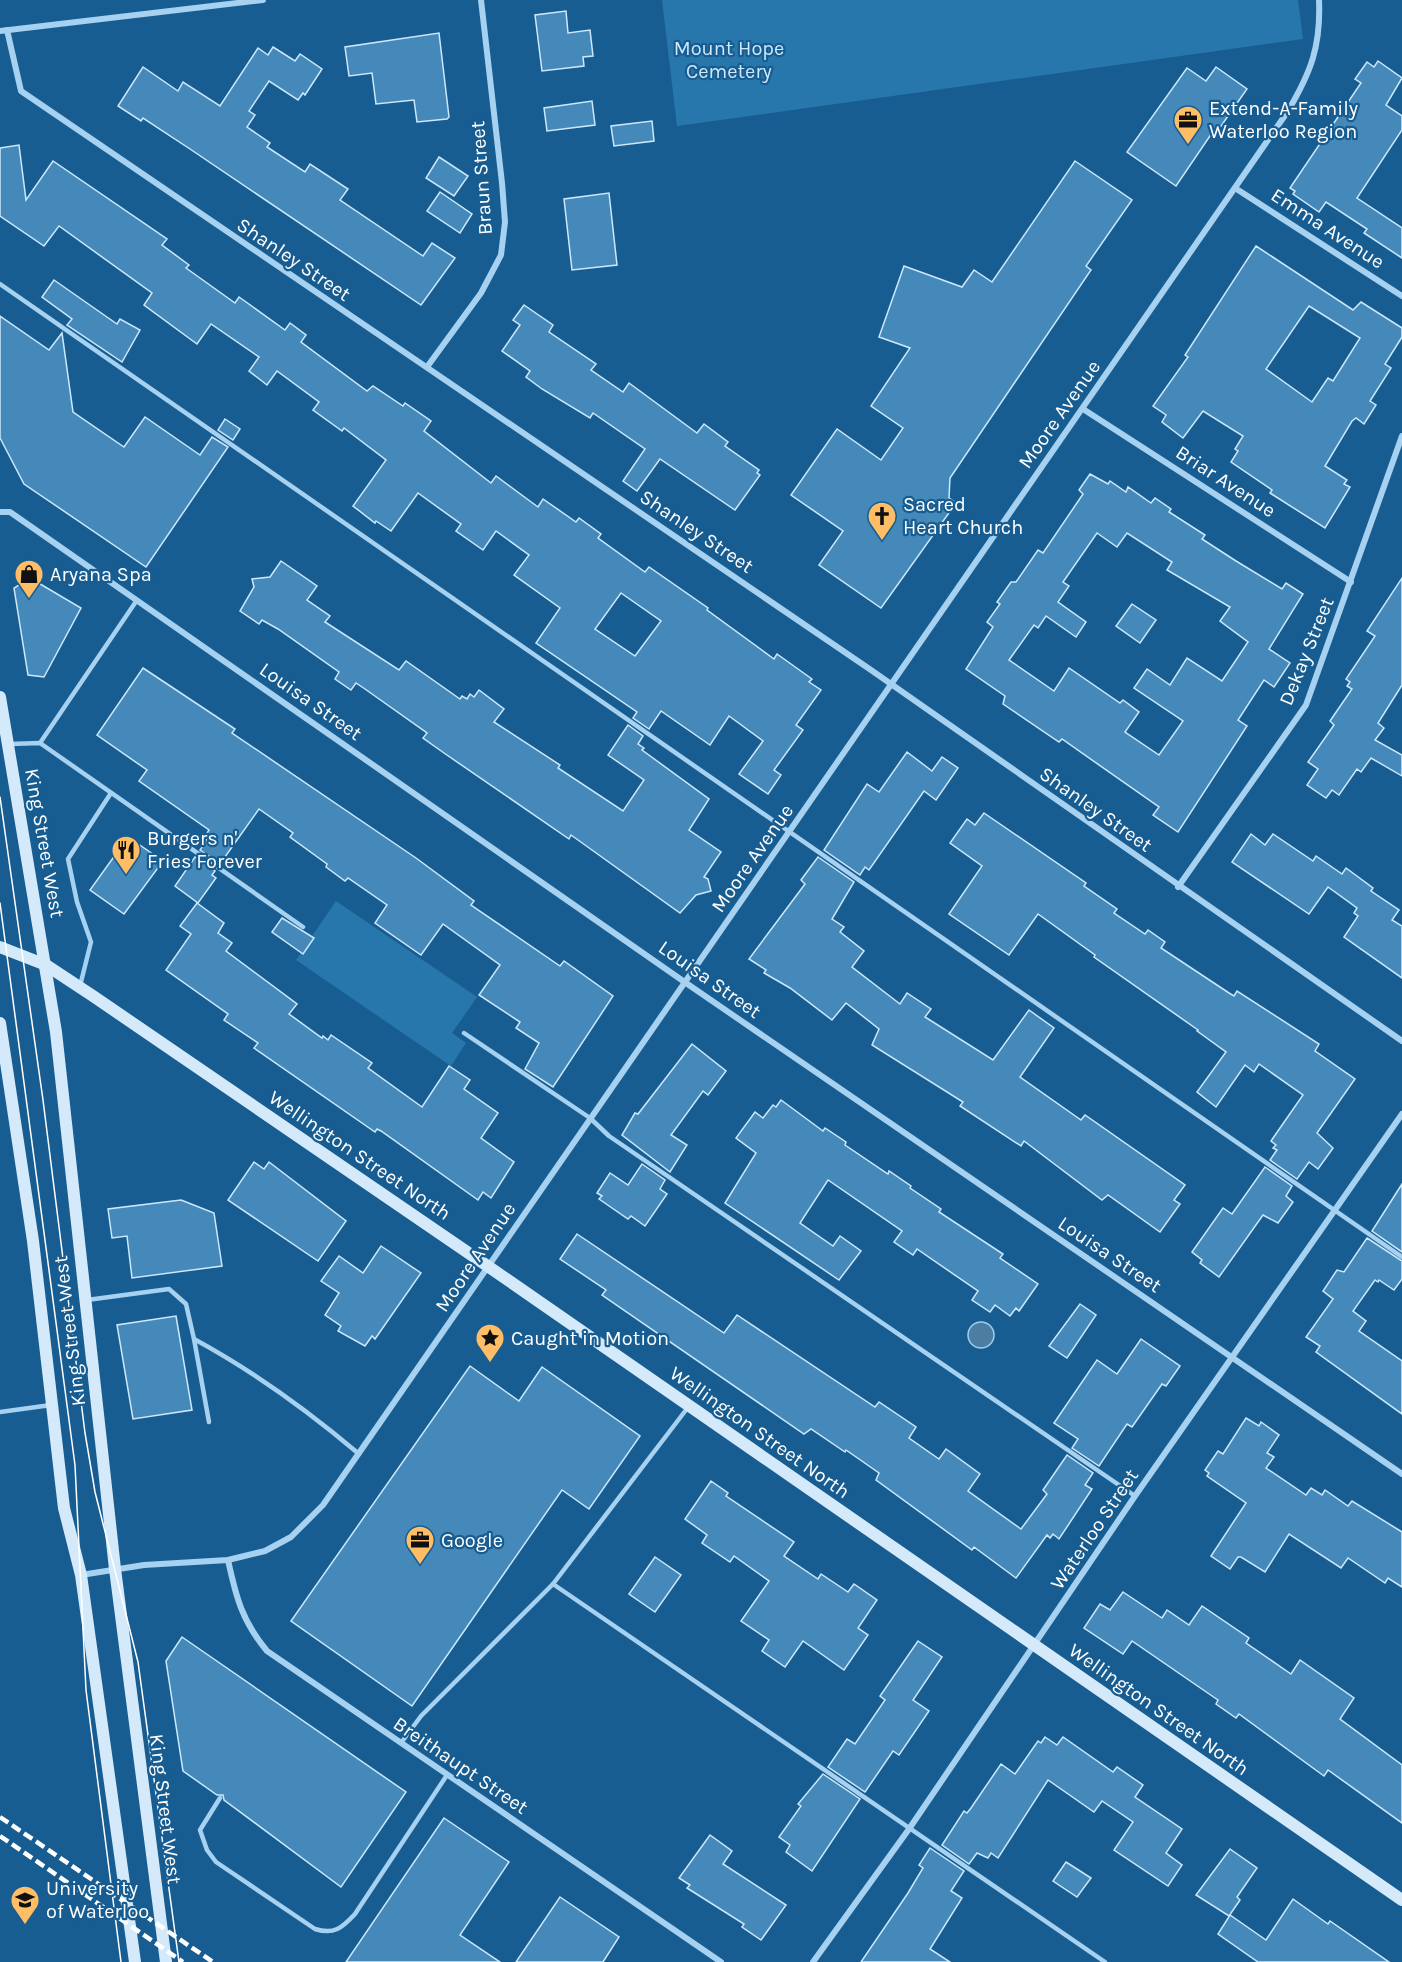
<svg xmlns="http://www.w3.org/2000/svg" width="1402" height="1962" font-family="Karla,sans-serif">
<rect width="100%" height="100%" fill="#185d91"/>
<!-- green -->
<g fill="#2777ad">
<path d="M662,0H1298L1303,39L677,126Z"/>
<path d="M336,901L477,997L452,1033L466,1043L451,1066L296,960Z"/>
</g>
<!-- water -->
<circle fill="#4c7ea2" stroke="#99cff2" stroke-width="1.5" cx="981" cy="1335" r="13"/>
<!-- building -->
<g fill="#4489ba" stroke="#cde8fb" stroke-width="1.5" fill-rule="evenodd">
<path d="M566,11L568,33L590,30L593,56L583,57L584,66L542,71L535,15Z"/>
<path d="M439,33L449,117L447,119L417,122L414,100L376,104L372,73L349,76L345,47Z"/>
<path d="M273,47L295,61L300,54L322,69L305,95L303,93L298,100L269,81L249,111L255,115L247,127L270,143L267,147L305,172L310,164L348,189L340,200L423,256L432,243L455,258L421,305L190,149L143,118L141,121L118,106L143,67L178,91L183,82L220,106L258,48L268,55Z"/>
<path d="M1378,61L1402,78L1386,105L1402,116V130L1357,198L1402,228V258L1364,233L1367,229L1326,202L1319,212L1293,194L1295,191L1290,188L1361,83L1355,79L1367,62L1374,67Z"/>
<path d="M1216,67L1247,89L1219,129L1216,127L1176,186L1127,152L1187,68L1206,81Z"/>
<path d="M592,101L595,125L547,131L544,108Z"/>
<path d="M652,121L654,141L614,146L611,126Z"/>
<path d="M19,145L26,200L53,161L167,239L162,245L189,265L186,268L235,303L239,297L285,330L290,323L306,335L301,342L367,391L373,386L403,406L405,403L431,421L424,431L491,483L496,476L538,507L543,499L576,522L579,518L601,534L598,538L645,572L649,567L708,608L707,610L774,659L777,654L812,679L809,682L821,690L796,725L803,730L774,770L781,775L768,794L739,774L763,741L729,716L710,745L661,711L649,729L633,718L637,712L536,643L560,608L514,575L529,555L496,531L483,550L456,531L461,524L418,493L391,531L376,521L375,523L353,506L386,460L344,428L342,431L313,410L319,402L277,371L267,385L249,371L259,357L211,324L197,344L144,305L152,293L59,226L44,246L0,216V148ZM621,593L661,621L635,656L595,629Z"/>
<path d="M439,157L468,176L454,196L426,178Z"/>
<path d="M1075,161L1132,200L1086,266L1091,270L950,478L949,498L956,503L881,608L819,565L843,531L791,495L837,429L881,460L903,428L871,406L910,348L879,337L904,266L962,287L974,270L992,282Z"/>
<path d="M440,192L472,214L460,233L427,211Z"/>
<path d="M609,193L617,265L572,270L564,199Z"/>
<path d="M1256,246L1353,310L1361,302L1402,328V337L1385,364L1391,368L1370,401L1376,405L1364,424L1356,418L1352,421L1325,466L1347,480L1344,484L1350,487L1325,528L1270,493L1272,490L1231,462L1238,451L1235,449L1243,436L1203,411L1183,438L1162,422L1166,415L1153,406L1188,357L1185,355ZM1309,306L1360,338L1333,381L1328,378L1312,402L1266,369Z"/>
<path d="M54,280L117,324L120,319L140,330L122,362L67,325L72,319L42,297Z"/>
<path d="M524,305L553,325L549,332L596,364L591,370L623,392L629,383L697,433L704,424L728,442L725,446L759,470L757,473L760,475L735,510L660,459L637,491L623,481L645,449L593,413L590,418L542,389L526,377L530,371L502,351L520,325L513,320Z"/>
<path d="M0,316L49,350L62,333L73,412L124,447L145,417L200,455L212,437L228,447L146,567L24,484L0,438Z"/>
<path d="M225,419L240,429L233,440L218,430Z"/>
<path d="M1090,474L1108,484L1110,481L1126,492L1128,487L1151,503L1155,498L1171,509L1169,512L1205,535L1202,539L1236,561L1282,589L1286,583L1303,594L1269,649L1290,663L1274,687L1264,680L1238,720L1247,726L1178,832L1153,815L1159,807L1062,739L1059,742L1003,704L1005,696L966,669L993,627L987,622L1000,604L997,602L1011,582H1016L1038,550L1043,553L1083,494L1079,490ZM1097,533L1117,547L1127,533L1172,562L1167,570L1230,607L1220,621L1248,642L1222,681L1187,658L1170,685L1147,669L1134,688L1183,721L1159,755L1125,732L1139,712L1123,700L1120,703L1069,668L1054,691L1009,660L1034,625L1038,628L1046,616L1076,637L1086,622L1058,602L1069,586L1063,582Z"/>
<path d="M281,561L317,586L307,600L330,616L325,622L399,670L406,661L460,699L462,696L467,699L470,694L474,697L479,690L504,709L494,722L560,765L558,768L623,811L644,780L608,755L628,725L643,736L638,744L644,748L642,750L709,799L689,830L721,852L704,877L708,879L711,891L696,895L680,913L571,835L569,839L444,753L423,738L427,733L365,689L356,683L351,690L335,679L339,672L278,629L262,620L259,624L240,611L254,587L252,579L270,577Z"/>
<path d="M30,578L81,608L44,677L28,675L14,588Z"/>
<path d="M1402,578V685L1378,723L1384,728L1375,740L1402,755V776L1371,758L1361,772L1357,769L1339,795L1332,790L1326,798L1307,785L1318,769L1308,762L1334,725L1330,721L1352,689L1347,686L1350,682L1346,679L1375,636L1367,631Z"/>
<path d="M1132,604L1156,620L1140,643L1116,626Z"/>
<path d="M143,668L235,729L232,733L416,858L474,901L471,905L560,966L564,961L613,996L553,1087L525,1069L539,1043L516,1028L520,1022L479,995L500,965L443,924L421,955L375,923L387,905L348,878L345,881L326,867L327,864L290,837L293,833L259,809L220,864L200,850L207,840L204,838L209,830L139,781L147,770L97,735Z"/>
<path d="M907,752L932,771L942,757L958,768L936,800L924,791L869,870L865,867L860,875L824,850L867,784L879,792Z"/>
<path d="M984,813L1086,883L1084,886L1117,909L1114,913L1145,934L1148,930L1165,942L1161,948L1229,993L1234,996L1237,991L1319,1044L1315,1051L1355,1079L1317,1133L1333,1148L1318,1169L1309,1162L1297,1179L1270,1160L1277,1150L1273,1148L1276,1145L1271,1141L1303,1095L1259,1064L1254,1072L1245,1065L1216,1107L1197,1092L1226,1052L1197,1031L1198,1030L1094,957L1095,955L1038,914L1009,955L949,914L982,866L950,843L967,819L975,825Z"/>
<path d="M1251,834L1265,845L1273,834L1313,861L1316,856L1342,874L1346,868L1373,888L1371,891L1399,910L1392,920L1402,926V978L1344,937L1358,916L1354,913L1357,908L1328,887L1309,914L1232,862Z"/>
<path d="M128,837L163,861L124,914L90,890Z"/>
<path d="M195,857L215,871L212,875L216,878L198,903L175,886Z"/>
<path d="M818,857L854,882L832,919L844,927L840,932L864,951L852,967L900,1004L907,993L931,1009L925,1017L993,1060L1029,1010L1054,1028L1020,1077L1081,1120L1085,1115L1185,1185L1174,1200L1180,1204L1160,1232L1108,1195L1102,1200L1024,1141L1021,1146L960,1106L963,1102L872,1045L879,1029L846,1003L832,1020L790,988L764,973L766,970L749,959L805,884L801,880Z"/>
<path d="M197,903L224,923L218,933L232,943L226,951L297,1004L289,1014L322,1038L323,1036L328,1040L331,1035L372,1063L368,1068L422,1107L449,1066L470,1080L464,1089L498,1113L481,1138L514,1162L491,1198L483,1192L478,1200L381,1131L377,1129L375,1132L254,1048L258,1043L224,1020L228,1014L166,970L191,934L180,926Z"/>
<path d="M282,918L314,938L303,954L272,932Z"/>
<path d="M692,1044L726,1071L708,1095L703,1091L671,1135L687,1145L670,1172L622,1135L635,1113L638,1114Z"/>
<path d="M781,1100L823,1131L825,1128L846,1142L845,1145L888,1174L889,1171L911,1186L910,1188L941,1209L939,1212L1003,1254L1000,1258L1038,1284L1019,1311L1016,1308L1010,1316L995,1305L990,1312L972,1300L978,1291L917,1249L913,1255L894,1242L902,1231L828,1180L800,1223L833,1246L840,1236L861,1251L839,1280L725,1203L756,1153L736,1138L755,1112L763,1118L773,1105L776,1107Z"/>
<path d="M254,1162L264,1169L269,1162L346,1221L318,1261L228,1200Z"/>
<path d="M642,1164L665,1180L660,1189L667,1194L645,1226L631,1216L628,1219L599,1199L602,1196L597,1193L610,1173L628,1185Z"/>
<path d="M1265,1167L1292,1186L1286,1196L1293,1202L1278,1223L1263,1215L1219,1277L1200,1263L1202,1260L1192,1252L1223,1208L1232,1214Z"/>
<path d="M1402,1184V1252L1372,1231Z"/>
<path d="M181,1200L214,1213L222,1266L132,1278L127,1236L112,1238L108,1209Z"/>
<path d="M577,1234L724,1333L737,1315L875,1407L879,1402L916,1427L909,1438L939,1459L946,1449L980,1474L968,1491L1021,1529L1047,1494L1043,1490L1067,1455L1093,1473L1085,1485L1092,1489L1059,1539L1053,1534L1050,1538L1047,1535L1016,1578L974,1547L972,1550L876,1480L879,1473L846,1450L845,1452L811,1429L804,1434L602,1295L606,1290L560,1259Z"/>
<path d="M1367,1238L1402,1261V1279L1394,1290L1379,1280L1378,1282L1375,1280L1353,1311L1366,1321L1359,1331L1402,1361V1414L1316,1352L1320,1346L1306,1337L1333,1299L1323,1291L1337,1270L1344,1272Z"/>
<path d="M381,1246L421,1273L375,1339L372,1336L365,1346L338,1331L341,1326L325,1315L339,1293L321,1281L339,1256L363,1273Z"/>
<path d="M1080,1304L1096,1315L1067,1358L1049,1346Z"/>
<path d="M176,1316L192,1410L133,1419L117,1325Z"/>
<path d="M1141,1339L1180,1366L1166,1386L1162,1384L1132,1427L1127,1424L1099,1466L1072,1448L1078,1439L1054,1423L1097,1360L1117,1374Z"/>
<path d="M470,1366L519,1401L542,1367L640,1436L589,1509L562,1490L412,1706L291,1621Z"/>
<path d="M1246,1418L1259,1426L1261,1422L1279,1435L1267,1453L1274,1457L1266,1468L1306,1495L1311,1488L1322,1495L1325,1490L1348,1506L1352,1501L1402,1532V1587L1388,1578L1385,1583L1348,1558L1341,1568L1289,1534L1265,1572L1241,1557H1238L1230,1569L1211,1556L1246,1503L1207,1476L1209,1473L1205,1470L1218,1451L1223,1454Z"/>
<path d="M711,1481L728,1493L726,1496L794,1542L784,1556L818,1579L821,1574L848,1592L854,1584L877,1600L858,1628L868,1635L844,1670L803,1641L785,1667L762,1651L769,1640L741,1621L769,1581L734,1556L730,1562L702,1543L707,1535L685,1519Z"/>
<path d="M655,1557L681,1575L655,1612L629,1594Z"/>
<path d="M1123,1592L1162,1618L1167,1610L1189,1625L1202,1606L1249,1638L1246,1643L1291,1674L1300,1660L1354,1698L1340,1719L1402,1765V1823L1328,1770L1324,1776L1239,1714L1236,1718L1216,1704L1218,1700L1215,1698L1132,1641L1123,1654L1084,1628L1100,1604L1110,1610Z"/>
<path d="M182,1637L406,1792L341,1887L224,1800L223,1795H217L183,1771L166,1661Z"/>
<path d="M918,1641L942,1657L913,1700L929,1711L899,1755L893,1751L865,1792L828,1767L847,1739L855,1744L885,1700L880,1696Z"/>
<path d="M1045,1737L1057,1745L1063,1737L1113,1772L1117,1767L1143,1785L1135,1797L1182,1829L1166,1853L1182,1865L1168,1886L1114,1850L1133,1822L1102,1801L1094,1812L1048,1780L998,1858L991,1853L988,1858L977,1853L969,1864L942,1845L964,1811L967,1813L971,1808L1001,1764L1015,1774L1038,1741L1041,1743Z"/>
<path d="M823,1774L860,1799L812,1871L786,1852L790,1845L779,1837L801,1806L798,1804Z"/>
<path d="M444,1818L509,1862L460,1935L500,1962H346Z"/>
<path d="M710,1835L732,1851L723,1864L786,1905L761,1940L742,1927L744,1924L687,1888L690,1885L679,1878Z"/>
<path d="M930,1848L964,1871L951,1891L962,1898L930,1949L950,1962H861L908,1893L923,1868L919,1865Z"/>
<path d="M1230,1849L1257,1868L1237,1897L1240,1900L1229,1916L1196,1895Z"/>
<path d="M1066,1862L1091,1878L1077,1897L1053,1881Z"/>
<path d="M560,1897L619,1937L603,1962H516Z"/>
<path d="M1293,1899L1328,1924L1330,1921L1389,1962H1258L1218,1934L1230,1915L1266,1940Z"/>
</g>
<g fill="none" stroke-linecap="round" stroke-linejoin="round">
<!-- lane -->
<g stroke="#a6d1f0" stroke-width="4.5">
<path d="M0,284L1402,1257"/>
<path d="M40,743L137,600"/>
<path d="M10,744L40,743L303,927"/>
<path d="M80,986L91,942L77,902L68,859L111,793"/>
<path d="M464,1033L590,1118L609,1136L1135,1496"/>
<path d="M87,1300L169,1289L186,1304L194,1339C253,1371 307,1410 359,1454"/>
<path d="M194,1339L209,1422"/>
<path d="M0,1412L51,1405"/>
<path d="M553,1584L1105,1962"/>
<path d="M401,1743L421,1716L553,1584L689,1406"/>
<path d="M220,1798L200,1830L207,1850L216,1862L315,1929C334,1935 342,1928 355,1914L447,1775"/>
</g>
<!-- street -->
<g stroke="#a6d1f0" stroke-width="6">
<path d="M7,30L21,91L871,670L1402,1041"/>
<path d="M0,31L263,0"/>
<path d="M1235,188L1402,296"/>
<path d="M427,367L481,293L501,255L505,222L502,183L481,0"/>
<path d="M1083,409L1351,582"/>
<path d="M0,512H10L686,983L1402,1474"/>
<path d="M1178,887L1306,705L1402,436"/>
<path d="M228,1560C236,1597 242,1621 267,1651L721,1962"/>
<path d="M81,1575L144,1565L228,1560L265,1551L291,1537L323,1505L1288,111C1311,72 1321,46 1319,0"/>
<path d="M813,1962L909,1829L1135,1496L1402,1114"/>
</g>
<!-- secondary -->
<g stroke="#d4eafb" stroke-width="12">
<path d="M0,697L56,1032L115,1569L166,1962"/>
<path d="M0,947L46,965L93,996L489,1267L1402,1900"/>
<path d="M0,1023L33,1241L64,1508L81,1575L135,1962"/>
</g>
<!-- tram -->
<g stroke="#fff" stroke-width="1.5">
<path d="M0,797L43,1100L85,1433L95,1492L138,1662L179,1962"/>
<path d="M0,903L75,1465L86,1690L121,1962"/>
</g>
<!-- rail -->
<g stroke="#fff" stroke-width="4.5" stroke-dasharray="10 4.5" stroke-linecap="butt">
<path d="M0,1817L213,1962"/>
<path d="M0,1836L183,1962"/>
</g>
</g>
<!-- icons -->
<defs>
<g id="office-pin" transform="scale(1.5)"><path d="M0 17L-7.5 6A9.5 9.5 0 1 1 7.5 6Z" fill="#ffbd65" stroke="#185d91"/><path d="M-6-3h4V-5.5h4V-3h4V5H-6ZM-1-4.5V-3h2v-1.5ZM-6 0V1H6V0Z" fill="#111"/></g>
<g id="church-pin" transform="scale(1.5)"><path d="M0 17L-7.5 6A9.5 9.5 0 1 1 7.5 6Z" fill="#ffbd65" stroke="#185d91"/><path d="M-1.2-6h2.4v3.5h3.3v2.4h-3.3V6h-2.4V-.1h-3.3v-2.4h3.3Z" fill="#111"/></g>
<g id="shop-pin" transform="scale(1.5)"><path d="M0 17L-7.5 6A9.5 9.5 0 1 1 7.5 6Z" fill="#ffbd65" stroke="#185d91"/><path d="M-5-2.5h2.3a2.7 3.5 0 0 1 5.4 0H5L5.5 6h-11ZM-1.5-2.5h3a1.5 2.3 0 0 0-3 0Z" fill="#111"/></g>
<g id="restaurant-pin" transform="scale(1.5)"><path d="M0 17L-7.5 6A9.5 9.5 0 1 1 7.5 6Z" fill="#ffbd65" stroke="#185d91"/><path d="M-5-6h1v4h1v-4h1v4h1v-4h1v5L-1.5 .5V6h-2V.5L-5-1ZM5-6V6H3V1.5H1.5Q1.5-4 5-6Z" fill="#111"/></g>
<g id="sight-pin" transform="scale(1.5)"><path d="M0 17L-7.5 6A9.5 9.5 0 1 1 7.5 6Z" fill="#ffbd65" stroke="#185d91"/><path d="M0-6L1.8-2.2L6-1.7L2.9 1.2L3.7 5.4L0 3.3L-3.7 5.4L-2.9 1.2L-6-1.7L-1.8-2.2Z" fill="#111"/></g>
<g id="university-pin" transform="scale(1.5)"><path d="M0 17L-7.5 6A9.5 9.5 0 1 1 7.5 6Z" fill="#ffbd65" stroke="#185d91"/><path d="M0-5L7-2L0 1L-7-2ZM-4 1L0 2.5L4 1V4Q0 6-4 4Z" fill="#111"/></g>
</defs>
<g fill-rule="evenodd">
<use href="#office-pin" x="1188" y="120"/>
<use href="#church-pin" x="882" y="516"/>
<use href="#shop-pin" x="29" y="574"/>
<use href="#restaurant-pin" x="126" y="850"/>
<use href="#sight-pin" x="490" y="1338"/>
<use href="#office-pin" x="420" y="1540"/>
<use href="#university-pin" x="25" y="1900"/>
</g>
<g text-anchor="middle" stroke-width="4.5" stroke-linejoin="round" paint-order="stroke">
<!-- park labels -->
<g font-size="20" fill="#cde8fb" stroke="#185d91">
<text x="729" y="55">Mount Hope<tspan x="729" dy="23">Cemetery</tspan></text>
</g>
<!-- poi labels -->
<g font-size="20" fill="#fff" stroke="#185d91" text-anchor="start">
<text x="1209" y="115">Extend-A-Family<tspan x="1209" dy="23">Waterloo Region</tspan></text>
<text x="903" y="511">Sacred<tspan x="903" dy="23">Heart Church</tspan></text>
<text x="50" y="581">Aryana Spa</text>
<text x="147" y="845">Burgers n'<tspan x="147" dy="23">Fries Forever</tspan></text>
<text x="511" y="1345">Caught in Motion</text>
<text x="441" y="1547">Google</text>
<text x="46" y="1895">University<tspan x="46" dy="23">of Waterloo</tspan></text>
</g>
<!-- street labels -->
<g font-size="20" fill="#fff" stroke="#185d91">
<text transform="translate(481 178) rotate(-94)" y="7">Braun Street</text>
<text transform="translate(1328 228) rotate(33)" y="7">Emma Avenue</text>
<text transform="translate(294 259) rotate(34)" y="7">Shanley Street</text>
<text transform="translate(1059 414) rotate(-55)" y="7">Moore Avenue</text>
<text transform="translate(1226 481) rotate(33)" y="7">Briar Avenue</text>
<text transform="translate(697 531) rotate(34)" y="7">Shanley Street</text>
<text transform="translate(1306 651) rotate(-68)" y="7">Dekay Street</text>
<text transform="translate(311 701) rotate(35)" y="7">Louisa Street</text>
<text transform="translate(1096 809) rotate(35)" y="7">Shanley Street</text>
<text transform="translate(45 843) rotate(80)" y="7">King Street West</text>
<text transform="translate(752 858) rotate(-55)" y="7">Moore Avenue</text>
<text transform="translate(710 979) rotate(35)" y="7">Louisa Street</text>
<text transform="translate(360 1155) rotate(34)" y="7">Wellington Street North</text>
<text transform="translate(1110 1254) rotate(34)" y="7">Louisa Street</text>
<text transform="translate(475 1257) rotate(-56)" y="7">Moore Avenue</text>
<text transform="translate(69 1331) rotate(-97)" y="7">King Street West</text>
<text transform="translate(760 1432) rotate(35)" y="7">Wellington Street North</text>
<text transform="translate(1094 1529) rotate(-56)" y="7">Waterloo Street</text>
<text transform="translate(1159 1709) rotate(35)" y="7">Wellington Street North</text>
<text transform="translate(461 1765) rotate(34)" y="7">Breithaupt Street</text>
<text transform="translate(166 1809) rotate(83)" y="7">King Street West</text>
</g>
</g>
</svg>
